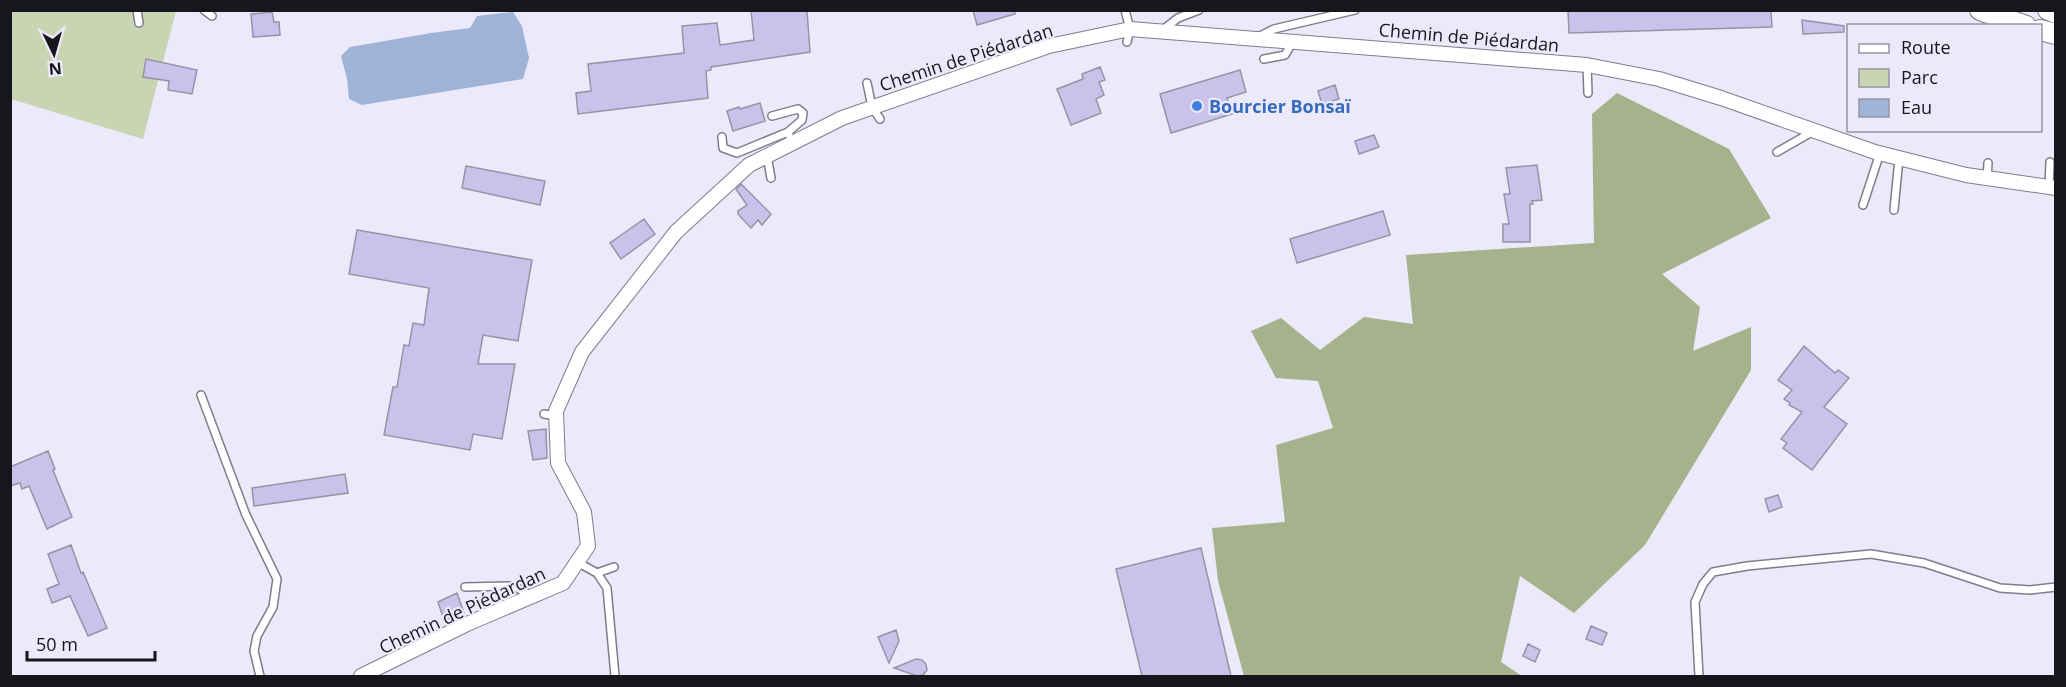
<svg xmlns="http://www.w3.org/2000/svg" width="2066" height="687" font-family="'Open Sans',sans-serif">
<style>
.green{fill:#c9d4b3}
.forest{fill:#a5b28b}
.water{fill:#9fb3d7}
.building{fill:#c9c2ea;stroke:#9693a4;stroke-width:1.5}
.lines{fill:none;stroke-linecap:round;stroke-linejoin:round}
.lane-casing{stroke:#7f7c8c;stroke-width:10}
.street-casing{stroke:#7f7c8c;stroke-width:16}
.secondary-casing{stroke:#7f7c8c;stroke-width:22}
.lane{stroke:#fff;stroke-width:7}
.street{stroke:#fff;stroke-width:14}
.secondary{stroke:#fff;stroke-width:20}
.shop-dot{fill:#3f7fe0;stroke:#ece9fb;stroke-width:2}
.labels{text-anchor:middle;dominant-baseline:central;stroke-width:4.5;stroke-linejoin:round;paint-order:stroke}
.street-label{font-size:18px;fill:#17161c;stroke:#ece9fb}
.shop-label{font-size:18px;font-weight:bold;fill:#366cbe;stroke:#ece9fb;text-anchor:start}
</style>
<rect width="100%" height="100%" fill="#ece9fb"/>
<!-- green -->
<path class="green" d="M10 11H176L143 139 11 99Z"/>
<!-- forest -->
<path class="forest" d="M1617 93 1729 149 1771 218 1662 274 1700 307 1693 351 1751 327V370L1645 545 1574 613 1520 576 1501 662 1522 676H1244L1218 581 1212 528 1285 522 1276 445 1333 428 1318 381 1276 378 1251 331 1281 318 1320 350 1364 317 1413 324 1406 255 1594 243 1592 114Z"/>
<!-- water -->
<path class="water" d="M513 12 522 26 529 58 523 79 362 105 349 99 347 79 341 56 350 47 431 33 470 28 477 16Z"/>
<!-- building -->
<path class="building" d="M751 10H807L810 52 711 67V70L706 71 708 98 578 114 576 93 591 91 588 64 684 53 682 26 717 23 720 45 754 40Z
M973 10H1015V14L977 25Z
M1568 10H1771L1772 27 1569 33Z
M272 12 274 22H279L280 35 253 37 251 14Z
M1802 20 1844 26V32L1803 34Z
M146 59 197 70 192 94 168 90 169 81 143 77Z
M1100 67 1105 80 1099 82 1104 95 1096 99 1101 113 1071 125 1057 89 1083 79 1082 74Z
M1240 70 1246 92 1227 98 1232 114 1171 133 1160 94Z
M1335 85 1339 99 1322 104 1318 91Z
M760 103 765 121 733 131 727 111 739 107 740 109Z
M1374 135 1379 147 1359 154 1355 141Z
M1537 165 1542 200 1532 201 1533 204H1530V242H1503V224H1509L1504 194H1510L1506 168Z
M466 166 545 181 540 205 462 188Z
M741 184 771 214 762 225 758 220 751 228 738 214V211L747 205 736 189Z
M1383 211 1390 235 1297 263 1290 239Z
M644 219 655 234 621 259 610 243Z
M357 230 532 260 518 341 483 335 478 364H515L502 439 473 434 470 450 384 435 393 387H397L404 345 409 346 413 323 424 325 429 288 349 274Z
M1804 346 1835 373 1838 370 1849 378 1824 407 1847 424 1812 470 1783 448 1787 443 1781 439 1802 412 1789 405 1790 403 1784 399 1792 390 1778 380Z
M546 429 547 458 533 460 528 431Z
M48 451 55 469 53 470 72 517 47 529 29 486 22 489 20 483 10 486V467Z
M345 474 348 493 254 506 252 488Z
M1778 495 1782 507 1769 512 1765 499Z
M71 545 81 573 83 572 107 628 88 636 70 596 52 603 47 589 59 584 48 554Z
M1201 548 1231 676H1142L1116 569Z
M457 593 464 613 444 620 438 602Z
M1591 626 1607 633 1602 645 1586 639Z
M896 630 899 641 889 663 878 637Z
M1528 644 1540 650 1535 662 1523 656Z
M916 659 922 660 926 664 927 670 923 675 917 676 894 668Z"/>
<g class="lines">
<!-- lane casing -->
<g class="lane-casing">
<path id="lane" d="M137 10 139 23
M204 10 212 16
M1125 10 1130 29 1127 42
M1164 29 1178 18 1199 10
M1258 37 1274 29 1355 10
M1264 59 1285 55 1292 43
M1587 65 1588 93
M867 83 872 107 880 119
M772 116 798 109 803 113 802 120 788 132 789 135
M722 137 723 148 737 153 788 132
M1777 152 1812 132
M767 156 771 178
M1987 178 1988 163
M2049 187 2050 162
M1863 205 1880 153
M1894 210 1899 158
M201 395 246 515 277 579 273 607 257 636 254 651 260 676
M544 414 556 416
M577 562 597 573 607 588 615 676
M597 573 614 567
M465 587 514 586 531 596
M1699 676 1695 602 1703 584 1713 572 1747 566 1871 554 1924 563 2000 588 2030 590 2056 587"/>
</g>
<!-- street casing -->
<g class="street-casing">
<path id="street" d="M361 676 467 624 563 583 588 546 584 512 558 463 556 411 582 352 676 232 749 165 842 118 1049 46 1130 29 1587 65 1659 79 1721 98 1875 152 1966 175 2056 188"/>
</g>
<!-- secondary casing -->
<g class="secondary-casing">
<path id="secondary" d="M1980 10 2026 26
M2048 10 2056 13
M2040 30 2056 34"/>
</g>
<!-- lane -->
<use href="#lane" class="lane"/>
<!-- street -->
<use href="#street" class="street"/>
<!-- secondary -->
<use href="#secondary" class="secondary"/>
</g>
<!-- markers -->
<circle class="shop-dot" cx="1197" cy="106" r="6"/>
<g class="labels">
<!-- street labels -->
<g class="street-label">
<text transform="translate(1469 37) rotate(5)">Chemin de Piédardan</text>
<text transform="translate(966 57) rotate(-18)">Chemin de Piédardan</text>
<text transform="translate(462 610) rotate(-25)">Chemin de Piédardan</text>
</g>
<!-- shop labels -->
<g class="shop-label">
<text x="1209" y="106">Bourcier Bonsaï</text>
</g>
</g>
<!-- border -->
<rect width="2066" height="687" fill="none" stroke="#17161c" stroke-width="24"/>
<!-- legend -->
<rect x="1847" y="24" width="195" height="108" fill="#ece9fb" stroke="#9795a2" stroke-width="1.5"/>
<rect x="1859" y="44" width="30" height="9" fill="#ffffff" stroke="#9795a2" stroke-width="1.5"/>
<text x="1901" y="54" font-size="18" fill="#17161c">Route</text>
<rect x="1859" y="69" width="30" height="18" fill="#c9d4b3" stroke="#9795a2" stroke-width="1.5"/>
<text x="1901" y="84" font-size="18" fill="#17161c">Parc</text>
<rect x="1859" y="99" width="30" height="18" fill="#9fb3d7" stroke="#9795a2" stroke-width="1.5"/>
<text x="1901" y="114" font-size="18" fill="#17161c">Eau</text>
<!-- north arrow -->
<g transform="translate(54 54) rotate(175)" stroke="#ece9fb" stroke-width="4.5" paint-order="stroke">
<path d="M0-4.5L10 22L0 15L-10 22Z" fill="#17161c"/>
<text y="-9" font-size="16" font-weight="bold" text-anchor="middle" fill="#17161c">N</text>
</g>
<!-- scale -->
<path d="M27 651v9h128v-9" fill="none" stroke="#17161c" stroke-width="3"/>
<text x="36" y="651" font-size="18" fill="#17161c" stroke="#ece9fb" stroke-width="4.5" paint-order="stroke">50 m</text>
</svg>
